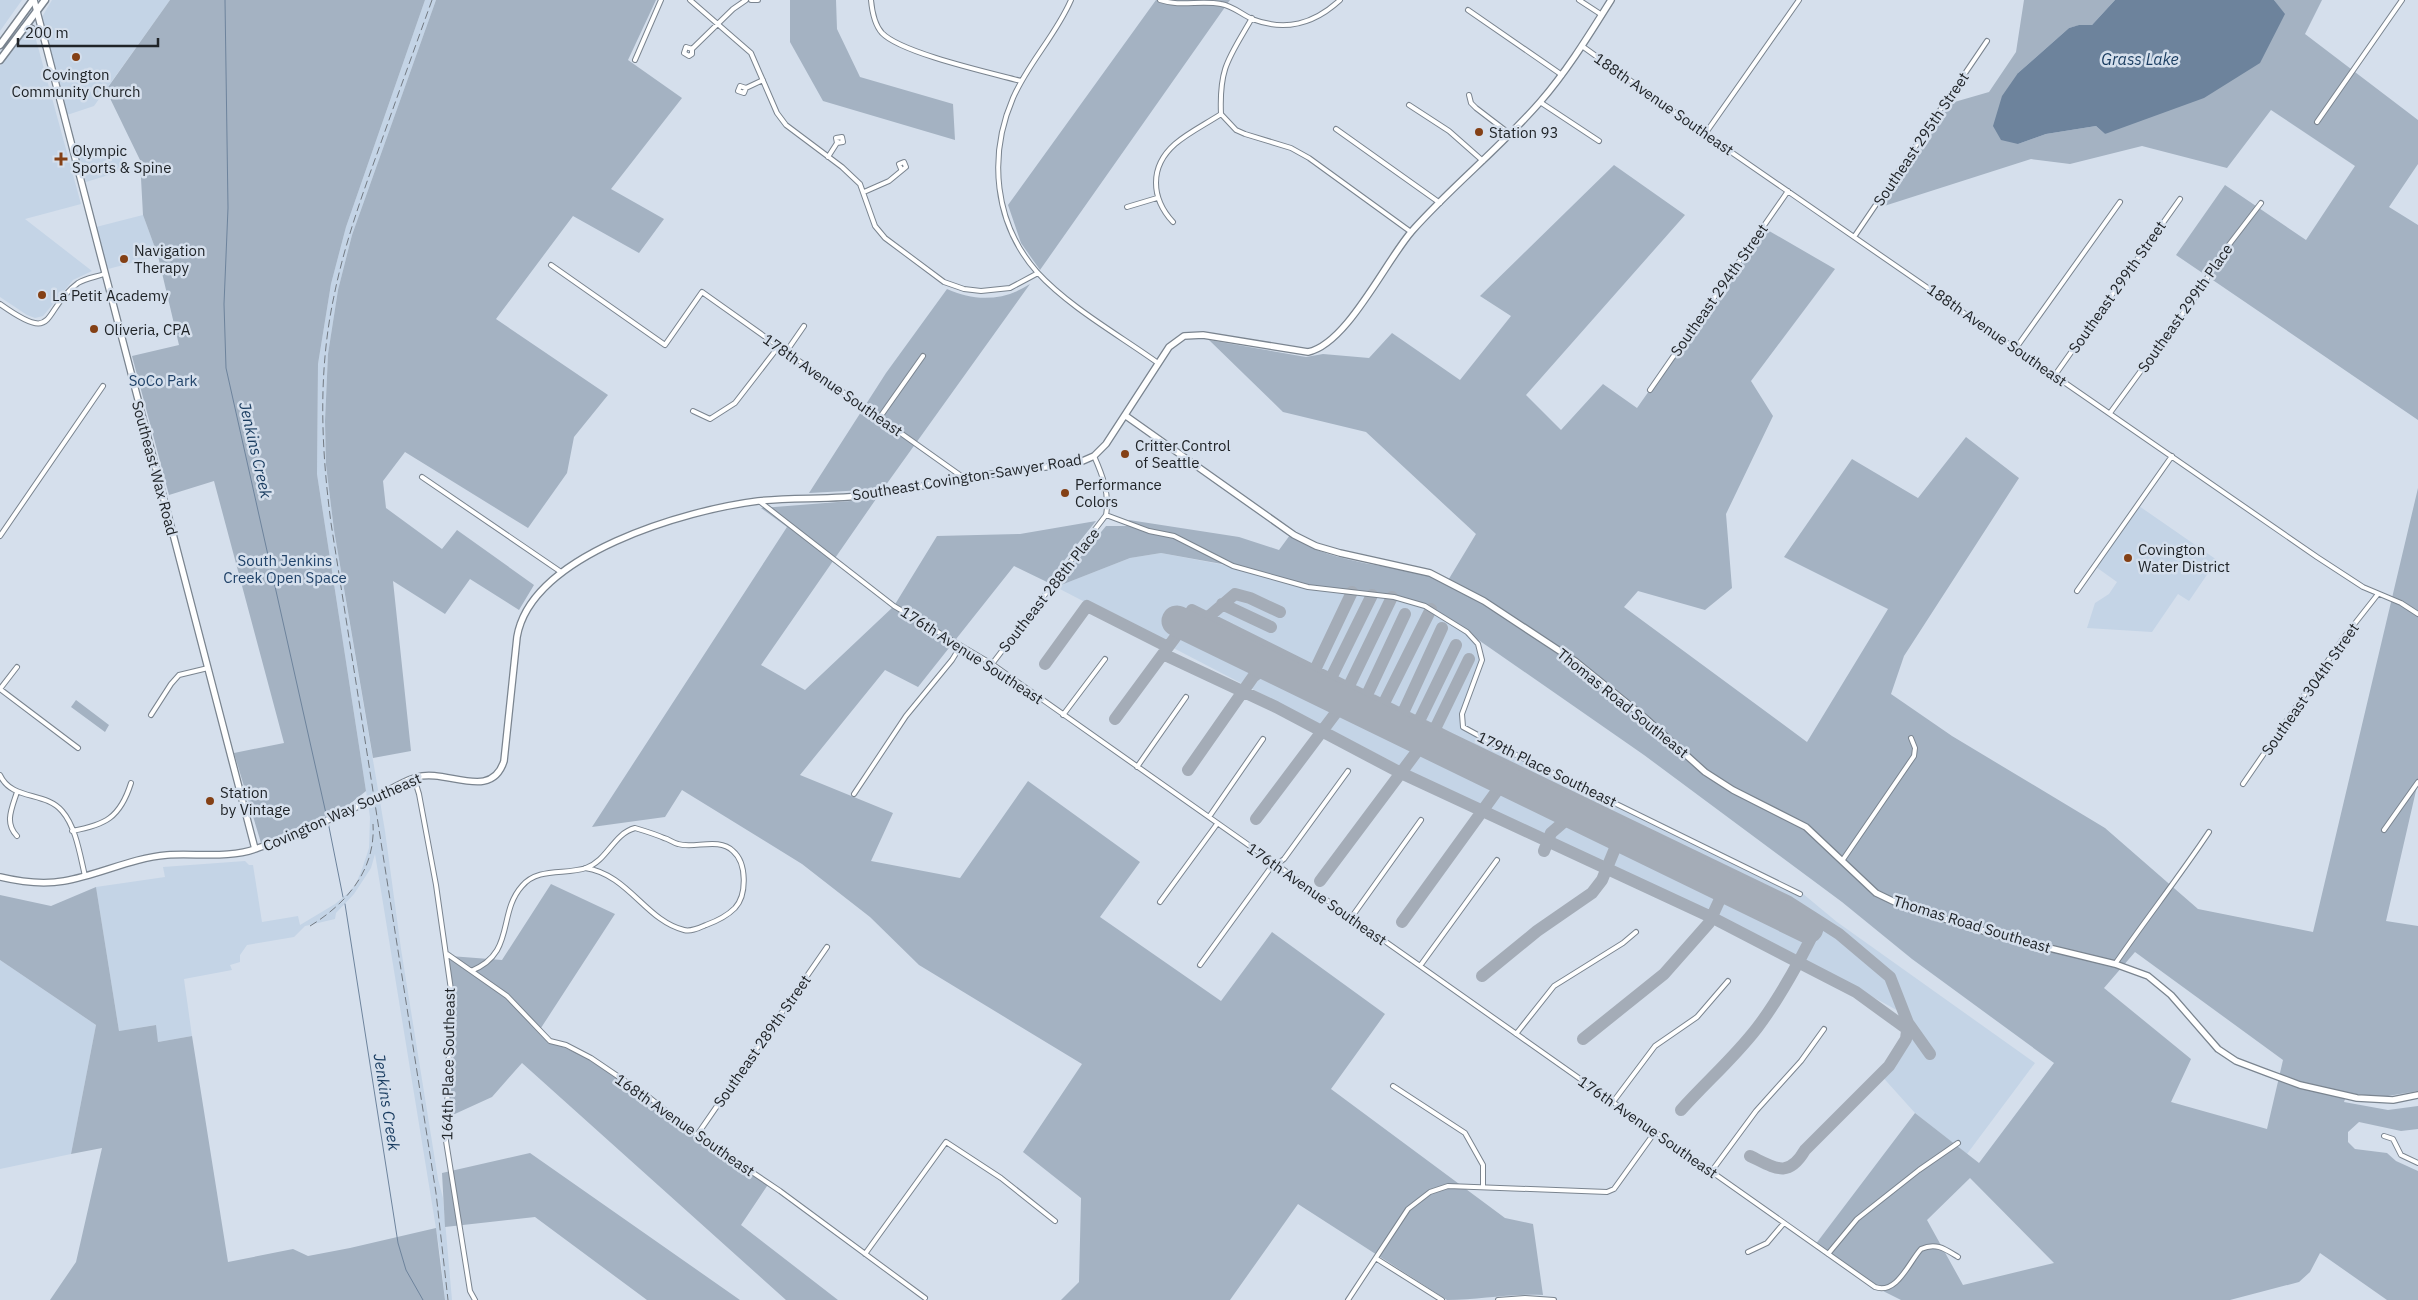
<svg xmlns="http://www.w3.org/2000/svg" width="2418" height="1300" font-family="'IBM Plex Sans',sans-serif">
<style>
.built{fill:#c4d4e6}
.green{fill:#a4b2c2;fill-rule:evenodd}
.water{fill:#6d839c}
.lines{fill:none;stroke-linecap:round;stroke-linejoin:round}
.stream{stroke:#6d839c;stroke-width:1}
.taxiway{stroke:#a4acb7;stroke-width:12}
.runway{stroke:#a4acb7;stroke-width:31}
.street-casing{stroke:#7a848f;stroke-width:6}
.secondary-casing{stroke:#7a848f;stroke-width:8}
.primary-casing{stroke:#7a848f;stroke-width:9}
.street{stroke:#fff;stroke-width:4}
.secondary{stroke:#fff;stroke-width:5.5}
.primary{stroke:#fff;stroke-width:6}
.rail{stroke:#737a82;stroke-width:1;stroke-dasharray:8 4;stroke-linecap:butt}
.poi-dot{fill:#844015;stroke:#d5dfec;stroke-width:2}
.labels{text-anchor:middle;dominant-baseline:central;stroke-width:5;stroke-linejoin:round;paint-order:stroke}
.poi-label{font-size:15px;fill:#202428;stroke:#d5dfec;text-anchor:start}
.street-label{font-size:15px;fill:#202428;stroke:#d5dfec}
.park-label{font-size:15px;fill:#214369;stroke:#d5dfec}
.water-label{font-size:16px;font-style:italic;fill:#183b5f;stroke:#d5dfec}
</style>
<rect width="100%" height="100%" fill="#d5dfec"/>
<!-- built -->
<path class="built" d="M0 0H22L0 31Z
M52 0H170L94 106 67 115 42 17Z
M425 0H436L352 235 338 290 328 354 325 421 326 465 334 530 385 831 401 949 438 1179 443 1198 452 1300H445L441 1259 375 854 371 868 354 894 336 913 335 919 305 926 294 937 247 945 240 955V962L230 965 232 970 184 979 192 1036 158 1042 155 1025 119 1031 96 887 165 877 163 867 245 861 249 865H253L262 922 298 916 300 925 335 904 347 894 356 884 362 869 369 848 370 817 317 474 318 364 331 284 346 227Z
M28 32 35 36 81 204 25 219 92 271 73 280 43 316 35 318 27 315 0 297V66L23 34Z
M118 145 125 170 86 182 78 156Z
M143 215 158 256 108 269 96 227Z
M2139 506 2217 560 2189 601 2178 594 2152 632 2087 628 2095 603 2109 594 2117 582 2096 567Z
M1161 553 1392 597 1425 606 1467 632 1478 644 1482 660 1462 714 1463 727 1498 746 1802 893 1837 922 2035 1063 1967 1154 1915 1113 1879 1073 1906 1035 1904 1014 1792 953 1414 773 1056 587 1130 558Z
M0 960 96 1025 71 1154 0 1169Z"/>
<!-- green -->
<path class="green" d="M170 0H425L346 227 331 284 318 364 317 474 366 791 346 807 261 843 234 753 284 743 214 481 169 495 132 356 179 345 158 256 143 215 140 160 106 90Z
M436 0H656L628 60 682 98 611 189 664 219 639 253 573 216 496 319 608 395 574 437 567 473 528 528 405 452 383 481 386 508 442 549 457 530 534 585 519 610 470 579 445 614 393 581 411 751 373 758 334 530 326 465 325 421 328 354 338 290 352 235Z
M790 0H836L837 29 860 77 953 104 955 140 823 101 790 42Z
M1156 0H1230L1040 270 1021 243 1008 205Z
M2024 0H2115L2092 25H2080L2069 28 2018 73V144L2046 134 2096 126 2105 134 2284 14 2274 0H2322L2305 34 2418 120V164L2389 207 2418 225V420L2176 255 2225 185 2306 240 2355 166 2271 110 2227 168 2142 146 2070 164 2031 159 1881 207 1951 103 1989 92 2016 52Z
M1614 165 1685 215 1526 395 1561 430 1603 384 1637 408 1764 228 1835 269 1751 381 1773 416 1726 514 1732 588 1705 610 1638 591 1624 607 1807 742 1888 609 1784 557 1852 459 1918 498 1966 437 2019 478 1904 656 1891 694 1952 736 2105 828 2198 909 2313 932 2418 488V782L2386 921 2418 926V1091L2382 1097 2347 1093 2344 1102 2388 1110 2418 1106V1129L2401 1131 2359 1122 2348 1132V1142L2355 1149 2387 1153 2396 1161 2418 1171V1300H2387L2320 1253 2310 1272 2299 1282 2230 1300H1901L1875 1287 1815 1245 1915 1113 1979 1163 2054 1063 1912 959 1842 902 1644 755 1467 632 1425 606 1392 597 1308 587 1233 566 1161 553 1130 558 1056 587 1106 526H1126L1129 520 1239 537 1279 550 1290 535C1337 568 1395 562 1447 582L1476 534 1366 432 1283 412 1209 340 1306 357 1323 354 1369 358 1392 333 1460 380 1511 316 1480 296ZM2135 952 2283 1060 2267 1129 2171 1102 2191 1059 2104 988ZM1970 1178 2054 1263 1963 1285 1927 1220Z
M1030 284 883 489 809 493 886 373 947 289C975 302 1004 301 1030 284Z
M876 499 761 665 805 690 894 606 937 536 1020 534 1096 521 1047 582 1014 566 918 687 885 670 800 775 893 813 871 861 960 878 1028 781 1140 862 1100 917 1221 1001 1272 932 1385 1014 1331 1089 1505 1218 1533 1224 1543 1295C1511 1293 1479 1300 1447 1300L1298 1204 1230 1300H1061L1079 1282 1081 1198 1023 1152 1082 1064 919 965 870 917 802 864 682 790 665 817 592 827 787 527 761 508Z
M76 700 109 725 105 732 71 707Z
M551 884 615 914 539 1031 550 1041 602 1065 769 1183 741 1225 838 1300H786L522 1063 492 1097 446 1118 450 956 502 960Z
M96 887 119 1031 156 1025 158 1042 192 1036 228 1262 293 1249 308 1256 350 1248 436 1228 445 1300H50L76 1262 102 1148 71 1154 96 1025 0 960V895L51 906Z
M530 1153 740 1300H647L535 1217 445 1227 442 1173Z"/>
<!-- water -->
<path class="water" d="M2115 0H2274L2285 14 2260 63 2204 98 2105 134 2096 126 2046 134 2018 144 2001 140 1993 126 2002 96 2018 73 2069 28 2079 25H2092Z"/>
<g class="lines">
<!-- stream -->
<path class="stream" d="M225 0 228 208 224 304 226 368 327 818
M328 822 343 897
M345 904 398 1243 406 1270 423 1300"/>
<!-- taxiway -->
<path class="taxiway" d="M1222 604 1271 627
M1207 618 1235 594 1250 598 1280 612
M1163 654 1276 707 1401 773 1711 917 1856 992 1907 1029
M1045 664 1087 606 1168 647
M1314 672 1352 592
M1295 678 1302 666
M1330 680 1372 595
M1348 688 1392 597
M1366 697 1405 614
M1383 705 1431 609
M1402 715 1442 628
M1115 719 1185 624 1192 610 1449 738 1789 902 1783 916
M1418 723 1456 645
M1434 731 1469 659
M1449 738 1461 760
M1188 770 1253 677 1269 665
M1256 819 1344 702
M1544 851 1551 833 1573 814
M1320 881 1424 742
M1402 922 1504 781
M1482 976 1537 931 1592 893 1602 880 1625 824
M1908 1023 1930 1054
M1583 1039 1664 974 1709 923 1731 875
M1681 1110C1706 1082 1734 1058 1757 1028 1782 995 1801 959 1819 922
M1750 1156C1775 1168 1788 1179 1805 1150L1889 1066 1906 1039 1908 1023 1890 977 1839 934 1789 902"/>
<!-- runway -->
<path class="runway" d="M1177 621 1808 928"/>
<!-- street casing -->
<g class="street-casing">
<path id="street" d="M690 0 751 53 777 113 786 125 842 167 860 184 875 226 885 238 944 282 964 289 981 291 1010 288 1038 273
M751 0H758
M871 0C872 11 874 24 882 33 901 53 991 73 1021 81
M1071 0C1056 35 1028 63 1013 98 988 156 994 223 1037 272 1069 307 1119 335 1158 363
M1160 0C1181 7 1200 0 1221 4 1233 6 1241 14 1252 19 1286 32 1314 24 1340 0
M1579 0 1602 15
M1468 10 1562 75
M1582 46 1705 134 2317 557 2363 587 2401 603 2418 614
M692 49 686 47 684 53 689 56 692 54V49L733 9 746 0
M635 60 661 0
M746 88 744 93 738 91 740 86 746 88 763 80
M1469 95 1471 103 1476 108 1510 134
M1540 102 1599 141
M1409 105 1449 131 1483 161
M1221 114 1236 130 1245 134 1291 148 1309 158 1411 232
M2317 122 2402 0
M1336 129 1440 203
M1705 134 1799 0
M828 157 837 143 843 142 842 137 836 138 837 143
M864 192 889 181 906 167 904 162 899 164 901 169
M1127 207 1157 198
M1173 222C1151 198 1149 167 1175 144 1189 132 1206 124 1221 114 1219 67 1229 58 1252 18
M1854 237 1987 41
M551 265 665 345 702 292 964 478
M0 304C59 346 40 311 78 283 86 278 96 277 104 274
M2016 348 2120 202
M786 352 804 326
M2055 375 2180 199
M1650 390 1788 191
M693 411 710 419 735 403 779 346
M2110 413 2203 286 2215 263 2261 203
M880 417 923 356
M422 477 561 572
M759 501 894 606 992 664 1875 1287C1897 1295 1909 1262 1921 1249 1936 1242 1945 1249 1958 1257
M1106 515 1149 531 1174 536 1233 566 1308 587 1394 597 1425 606 1467 632 1478 644 1482 660 1462 714 1463 727 1498 746 1800 894
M0 536 103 386
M2077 591 2172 456
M992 664 1106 515C1110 494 1102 474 1094 456
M0 689 78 748
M0 689 17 667
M151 715 171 684 179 675 208 668
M1063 715 1105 659
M1137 767 1186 697
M0 775C12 801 45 791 62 811 76 827 80 855 85 876
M414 778 419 794 436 885 451 990 446 1141 470 1291 475 1300
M2243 784 2345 636 2378 594
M854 794 906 716 952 660 960 647
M1209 817 1263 739
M2384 830 2418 782
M72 831C105 825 120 818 131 783
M17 836C4 823 12 808 17 792
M1842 861 1914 756 1915 748 1911 738
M1160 902 1217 824
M1351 918 1421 820
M447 954 507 996 550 1041 566 1045 591 1058 650 1098 697 1135 780 1191 925 1298
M2115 964C2146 919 2179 877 2209 832
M1200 965 1269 870 1284 859 1348 771
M1420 966 1497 860
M471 971C516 953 497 914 522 886 538 867 565 875 586 868 608 860 613 834 635 828 645 831 655 834 664 838 669 839 673 843 678 844 694 849 719 837 733 851 747 863 747 895 735 908 726 917 717 921 706 925 699 928 691 932 684 930 646 921 628 874 585 868
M1516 1034 1554 986 1623 943 1636 932
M1393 1086 1465 1133 1483 1165V1186
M1613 1102 1655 1046 1697 1017 1728 981
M697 1135 827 947
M2384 1136 2393 1139 2401 1155 2418 1163
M1711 1172 1756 1111 1801 1061 1824 1029
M1748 1252 1767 1243 1784 1223
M865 1254 946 1142 1001 1178 1055 1221
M1828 1254 1857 1219 1919 1170 1958 1143
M1377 1259 1442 1300
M1348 1300 1408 1209 1430 1192 1448 1186 1607 1192 1614 1189 1655 1132
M1498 1300 1525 1298 1554 1300"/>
</g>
<!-- secondary casing -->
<g class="secondary-casing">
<path id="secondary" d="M34 0 255 849
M24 28H31L42 35
M1126 416 1294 535 1316 546 1340 553 1430 573 1484 601 1575 661 1644 717 1705 772 1733 790 1806 827 1876 893 1903 906 2000 936 2115 964 2148 976 2171 995 2218 1049 2236 1061 2265 1072 2300 1085 2357 1098 2393 1100 2418 1095
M0 877C21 882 42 885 64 881 99 875 131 858 167 855 197 853 229 859 258 848 296 835 333 818 369 801 385 793 400 782 417 777 446 768 491 802 504 761L517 637C531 554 686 510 758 501 794 497 832 500 868 495 899 491 930 484 961 479 1000 472 1039 468 1078 463L1094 456 1106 444 1169 347 1184 336 1203 335 1308 352C1347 344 1385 262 1412 231 1452 186 1500 148 1540 102 1567 71 1589 35 1611 0"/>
</g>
<!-- primary casing -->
<g class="primary-casing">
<path id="primary" d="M0 45 33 0
M0 60 45 0"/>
</g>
<!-- street -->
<use href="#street" class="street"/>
<!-- secondary -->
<use href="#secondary" class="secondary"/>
<!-- primary -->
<use href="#primary" class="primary"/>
<!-- rail -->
<path class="rail" d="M432 0C414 50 396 100 378 151 361 198 344 246 334 296 318 371 321 447 331 523L436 1193 448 1300
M310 926C346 904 376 870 373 824"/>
</g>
<!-- markers -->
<g class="poi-dot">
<circle cx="76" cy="57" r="5"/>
<circle cx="1479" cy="132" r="5"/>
<path d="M58.5 151.5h5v5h5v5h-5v5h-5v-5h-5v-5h5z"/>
<circle cx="124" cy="259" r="5"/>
<circle cx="42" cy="295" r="5"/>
<circle cx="94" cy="329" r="5"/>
<circle cx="1125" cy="454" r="5"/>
<circle cx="1065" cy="493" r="5"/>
<circle cx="2128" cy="558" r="5"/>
<circle cx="210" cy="801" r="5"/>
</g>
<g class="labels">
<!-- poi labels -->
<g class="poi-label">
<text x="76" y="74" text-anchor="middle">Covington<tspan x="76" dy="17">Community Church</tspan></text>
<text x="1489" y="132">Station 93</text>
<text x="72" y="150">Olympic<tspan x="72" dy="17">Sports &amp; Spine</tspan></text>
<text x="134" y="250">Navigation<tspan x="134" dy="17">Therapy</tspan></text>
<text x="52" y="295">La Petit Academy</text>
<text x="104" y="329">Oliveria, CPA</text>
<text x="1135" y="445">Critter Control<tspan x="1135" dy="17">of Seattle</tspan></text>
<text x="1075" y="484">Performance<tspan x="1075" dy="17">Colors</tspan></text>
<text x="2138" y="549">Covington<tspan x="2138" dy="17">Water District</tspan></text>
<text x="220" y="792">Station<tspan x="220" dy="17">by Vintage</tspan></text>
</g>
<!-- street labels -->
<g class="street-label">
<text transform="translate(1664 104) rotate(35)">188th Avenue Southeast</text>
<text transform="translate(1921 139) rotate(-56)">Southeast 295th Street</text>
<text transform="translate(2117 287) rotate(-55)">Southeast 299th Street</text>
<text transform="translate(1719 290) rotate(-55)">Southeast 294th Street</text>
<text transform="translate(2185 308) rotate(-55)">Southeast 299th Place</text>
<text transform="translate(1997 335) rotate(35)">188th Avenue Southeast</text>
<text transform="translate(833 385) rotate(35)">178th Avenue Southeast</text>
<text transform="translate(155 468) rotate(75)">Southeast Wax Road</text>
<text transform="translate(967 477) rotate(-9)">Southeast Covington-Sawyer Road</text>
<text transform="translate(1049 590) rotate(-52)">Southeast 288th Place</text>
<text transform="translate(972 655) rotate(33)">176th Avenue Southeast</text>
<text transform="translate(2310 689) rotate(-55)">Southeast 304th Street</text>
<text transform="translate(1623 703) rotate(39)">Thomas Road Southeast</text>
<text transform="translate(1547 769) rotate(26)">179th Place Southeast</text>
<text transform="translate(342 812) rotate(-24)">Covington Way Southeast</text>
<text transform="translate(1317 894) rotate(35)">176th Avenue Southeast</text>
<text transform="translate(1972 924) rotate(17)">Thomas Road Southeast</text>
<text transform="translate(762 1041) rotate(-55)">Southeast 289th Street</text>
<text transform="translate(448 1064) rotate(-89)">164th Place Southeast</text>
<text transform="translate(685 1125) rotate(35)">168th Avenue Southeast</text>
<text transform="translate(1648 1127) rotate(35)">176th Avenue Southeast</text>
</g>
<!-- park labels -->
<g class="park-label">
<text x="163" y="380">SoCo Park</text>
<text x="285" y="560">South Jenkins<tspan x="285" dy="17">Creek Open Space</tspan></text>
</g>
<!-- water labels -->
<g class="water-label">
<text x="2140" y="59">Grass Lake</text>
<text transform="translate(256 450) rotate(77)">Jenkins Creek</text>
<text transform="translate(387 1102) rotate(81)">Jenkins Creek</text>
</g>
</g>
<!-- scale -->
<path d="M18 38v8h140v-8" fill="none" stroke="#202428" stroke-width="2.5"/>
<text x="25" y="38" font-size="15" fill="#202428" stroke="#d5dfec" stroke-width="4" paint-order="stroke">200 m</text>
</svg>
